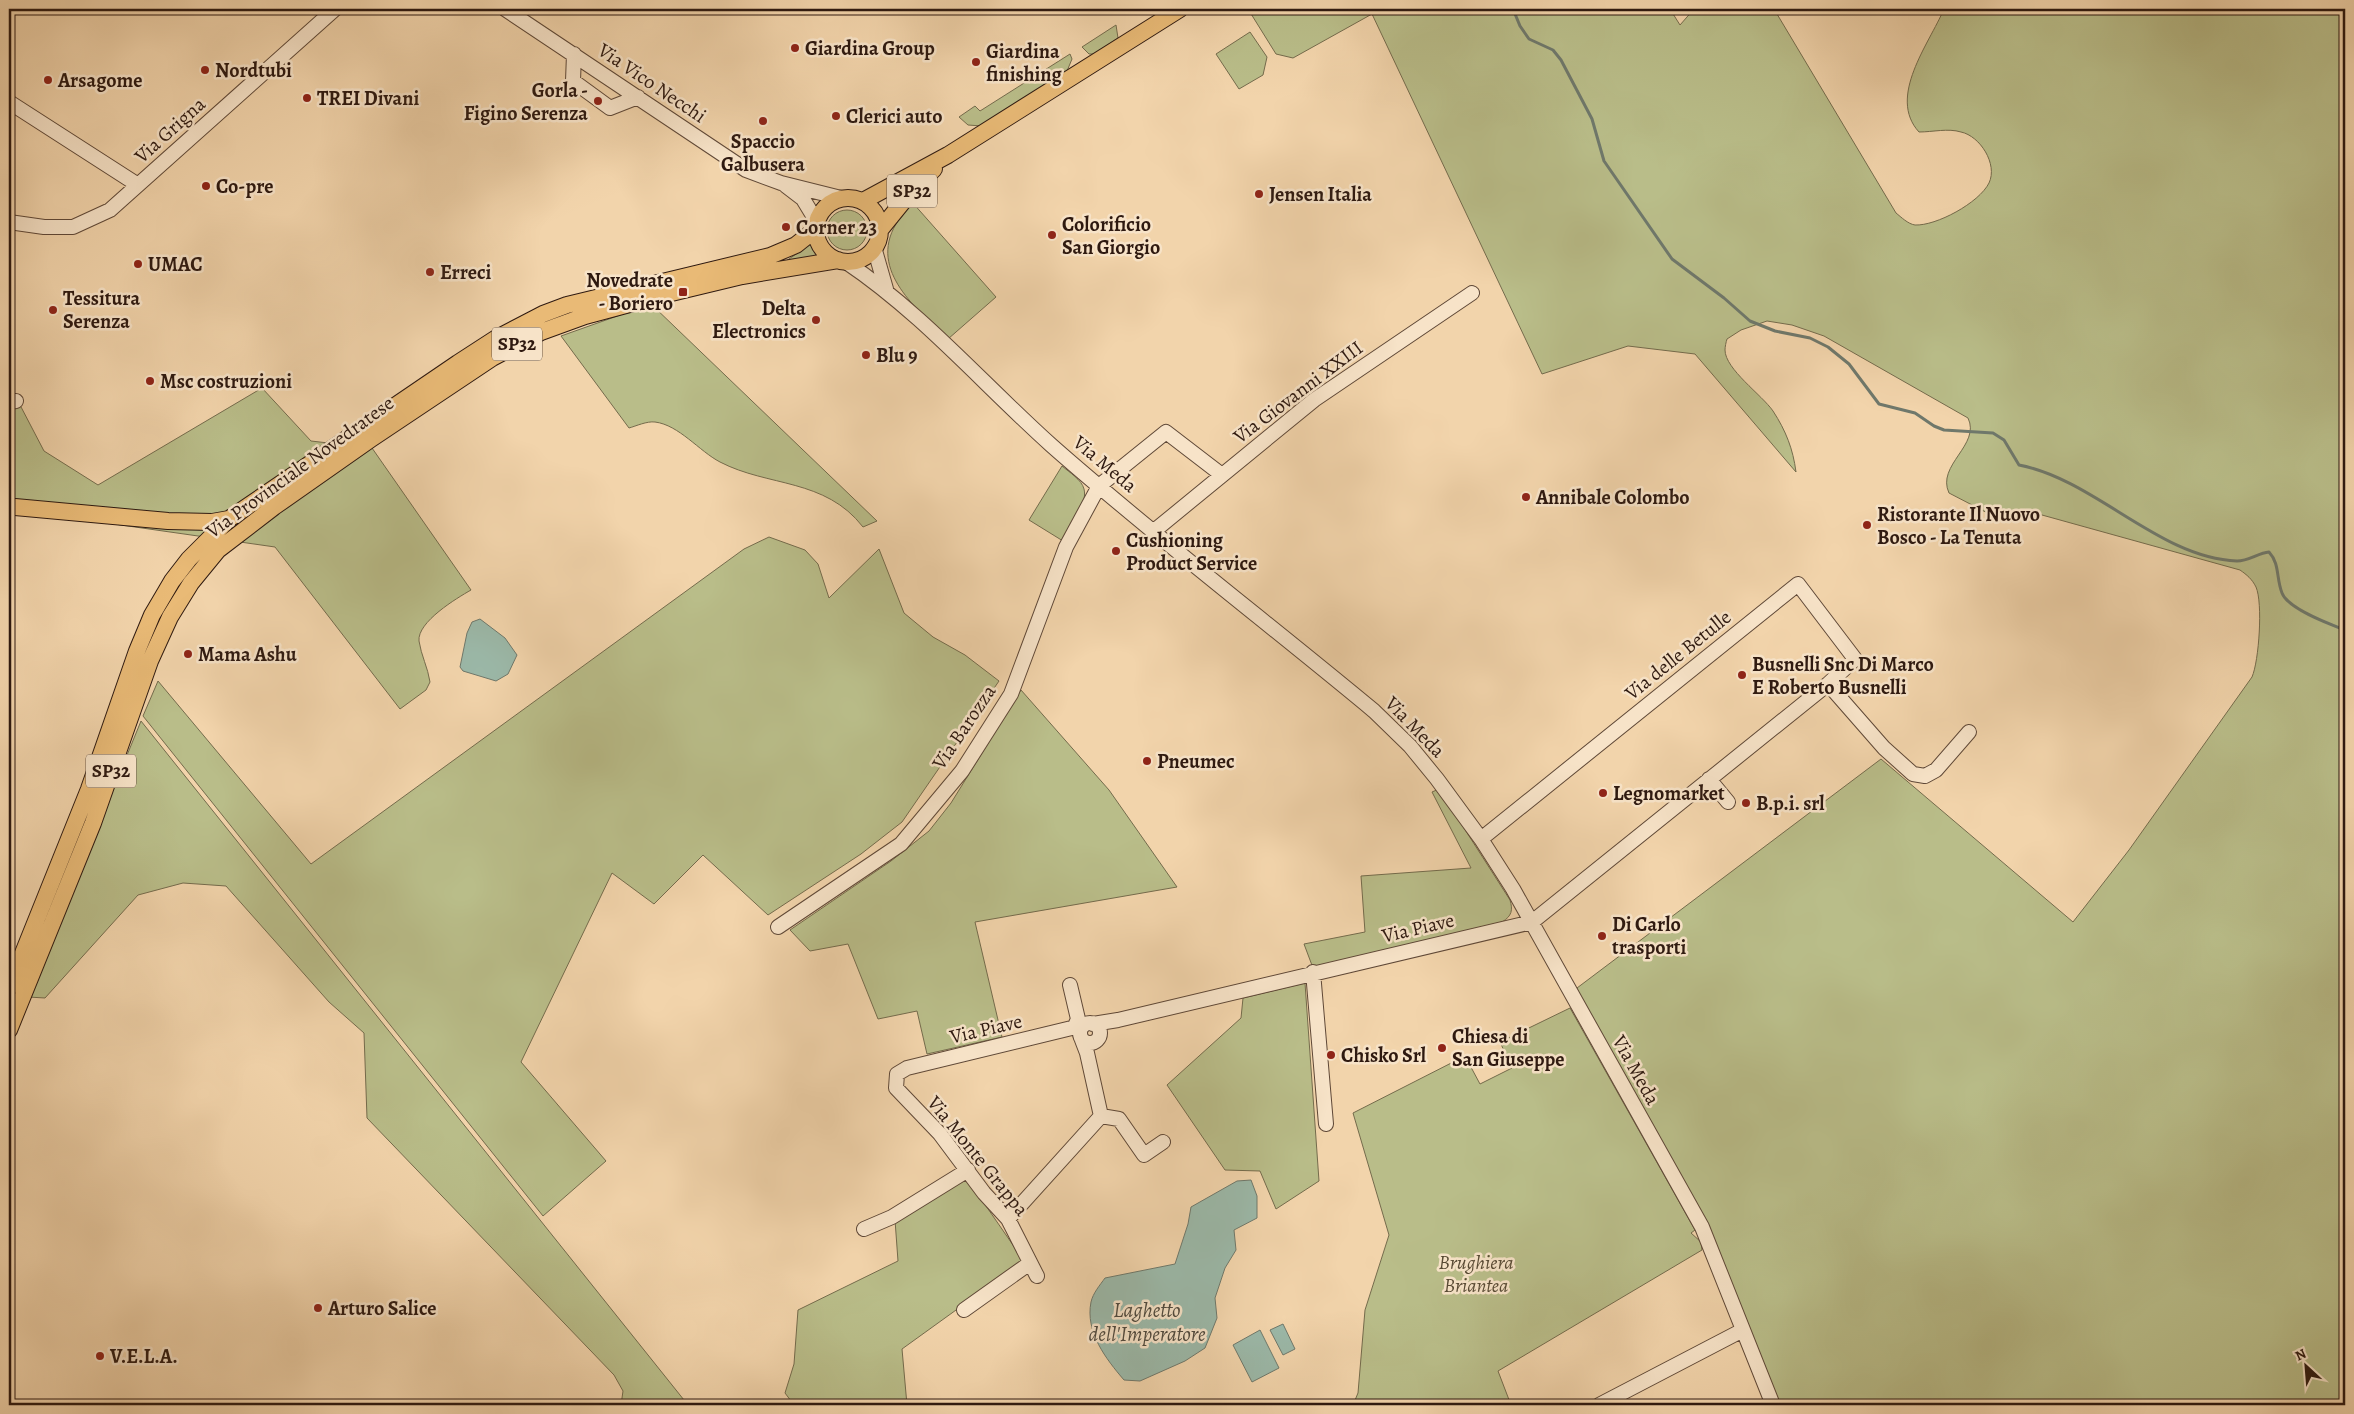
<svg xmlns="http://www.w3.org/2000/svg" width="2354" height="1414" font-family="Alegreya,serif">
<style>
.green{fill:#b9bd89;stroke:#746b4c}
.water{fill:#9bb8a8;stroke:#6f786b}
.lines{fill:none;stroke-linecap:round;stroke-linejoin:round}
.stream{stroke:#6f786b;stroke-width:3}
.minor-casing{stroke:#5f4837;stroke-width:16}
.major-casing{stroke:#2e1910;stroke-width:18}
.minor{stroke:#f7e3c8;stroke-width:14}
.major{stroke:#e9ba76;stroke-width:16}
.poi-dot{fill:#8f2418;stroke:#f7e3c8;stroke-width:2}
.labels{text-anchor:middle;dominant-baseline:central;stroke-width:5;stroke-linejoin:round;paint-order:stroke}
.shield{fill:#f7e3c8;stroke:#6a5647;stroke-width:1}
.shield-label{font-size:19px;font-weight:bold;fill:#2e1910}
.poi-label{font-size:20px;font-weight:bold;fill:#2e1910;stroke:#f7e3c8;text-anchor:start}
.street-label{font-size:20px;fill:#2e1910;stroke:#f7e3c8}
.park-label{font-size:20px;font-style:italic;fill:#584a34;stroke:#f7e3c8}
.water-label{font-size:21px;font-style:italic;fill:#4f493e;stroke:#f7e3c8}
</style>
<rect width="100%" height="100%" fill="#f2d4ab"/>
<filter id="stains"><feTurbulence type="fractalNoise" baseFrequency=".004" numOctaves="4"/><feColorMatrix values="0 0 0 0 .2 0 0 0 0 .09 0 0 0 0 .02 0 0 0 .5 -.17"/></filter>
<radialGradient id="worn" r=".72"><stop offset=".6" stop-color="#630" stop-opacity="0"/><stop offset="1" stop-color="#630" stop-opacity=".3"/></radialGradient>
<!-- green -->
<path class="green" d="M1248 9H1670L1680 25 1694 9H1774L1896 213C1901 217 1908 224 1915 225 1936 226 1979 203 1989 183 1998 164 1980 136 1961 132 1948 128 1933 132 1919 132 1887 97 1929 44 1944 9H2345V1405H1778L1740 1305 1583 1006 1577 988 1881 759 2073 922 2129 850 2252 677C2259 661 2263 603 2256 587 2252 579 2247 575 2240 570L2024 510 2017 512 2009 520H2001L1949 493C1936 465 1981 445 1968 418L1824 336 1792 325 1767 321 1741 330 1727 339C1726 342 1725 347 1725 350 1725 369 1762 395 1773 411 1786 431 1793 449 1796 472L1695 354 1628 346 1542 374 1372 14 1293 58 1276 54Z
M1116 25 1118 38 1094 54H1089L1082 47Z
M1250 32 1267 57 1263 75 1239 89 1216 54Z
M1070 54 1072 59 1067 71 982 126 968 125 959 117 975 106 980 111Z
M912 202 996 297 948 339C918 310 868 271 896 224 900 216 907 209 912 202Z
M827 230a20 20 0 1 1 40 0a20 20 0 1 1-40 0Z
M811 244 819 257 783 263Z
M651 304 877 521 863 527C825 478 768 487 720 462 699 451 679 425 655 422 647 421 636 426 629 428L561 336Z
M262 388 311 441 372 448 471 590C457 598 417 622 419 641 421 655 428 668 430 682L426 690 400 709 275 547 9 509V407L20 405 44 451 98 485Z
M1062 466C1069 472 1082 480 1084 489 1088 504 1070 528 1063 541L1029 520Z
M769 537 805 550 818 564 829 598 879 549 904 613 933 637 965 655 999 681 902 822 861 854 768 915 703 855 654 904 612 873 521 1062 606 1161 543 1216 143 716 158 681 311 864 744 549Z
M1021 690 1109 790 1177 887 975 922 1002 1037 927 1054 917 1011 878 1019 848 944 810 951 790 930 891 861 929 831 951 803Z
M141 721 688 1405H621L623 1391 614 1375 367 1118 364 1033 329 1002 226 886 183 883 138 895 45 998 28 997Z
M1439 789 1510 900C1513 910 1512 916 1502 922L1313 968 1304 944 1365 932 1361 876 1471 868 1432 792Z
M1305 983 1319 1181 1276 1209 1260 1171 1225 1170 1167 1085 1241 1018 1243 998Z
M1570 1008 1695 1230 1691 1233 1701 1242 1702 1250 1498 1371 1511 1405H1353L1358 1393 1365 1310 1389 1235 1353 1113 1465 1056 1480 1084 1512 1068 1500 1042Z
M966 1177 1024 1261 902 1349 907 1405H794L785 1393 794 1364 798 1310 898 1261 895 1220Z"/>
<!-- water -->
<path class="water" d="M480 619 505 638 517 655 508 674 496 681 463 671 460 667 467 633 472 622Z
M1251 1180 1257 1196V1218L1234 1230 1236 1250 1225 1268 1215 1298 1217 1318 1205 1348 1185 1361 1140 1381 1124 1380C1106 1359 1085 1332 1091 1302 1093 1293 1100 1285 1105 1278L1175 1264 1188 1224 1191 1207 1237 1181Z
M1283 1324 1295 1349 1283 1355 1270 1330Z
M1260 1330 1279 1368 1252 1382 1233 1345Z"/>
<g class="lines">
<!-- stream -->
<path class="stream" d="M1513 9 1520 26 1529 39 1553 50 1561 60 1592 119 1604 161 1672 259 1724 298 1750 321 1775 331 1810 338 1828 347 1849 364 1879 404 1915 413 1934 426 1944 430 1993 433 2004 440 2019 465C2096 480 2159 558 2237 561 2249 561 2258 553 2269 552 2280 564 2276 578 2282 593 2288 609 2329 624 2345 630"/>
<!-- minor casing -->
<g class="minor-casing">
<path id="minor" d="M505 9 746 170 781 183 841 198
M574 54 573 81 610 108 638 97
M9 102 138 185
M786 186 803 199 817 222
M9 222 44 227H73L110 210 335 9
M874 247 886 289
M846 262C922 313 983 384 1051 445 1155 537 1267 622 1374 711L1410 746 1437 779 1481 839 1513 889 1702 1227 1773 1405
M9 402 16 401
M1154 531 1314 400 1472 293
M1709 779 1728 802
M1481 839 1798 584 1855 659 1828 684
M778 927 901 844 962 771 1011 694 1066 547 1099 486 1166 432 1222 475
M1313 972 1326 1124
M1070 985 1078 1019 1074 1028
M1080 1033a10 10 0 1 1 20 0a10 10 0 1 1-20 0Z
M1093 1024 1118 1020 1532 922 1828 684 1884 748 1913 774 1925 776 1936 770 1969 732
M1101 1116 1119 1119 1144 1155 1163 1142
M1008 1219 1101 1116 1087 1053 1082 1040
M864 1229 892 1217 968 1170
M1037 1276 1008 1219 984 1193 940 1134 896 1088 897 1074 907 1068 1084 1025
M964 1310 1030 1263
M1599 1405 1743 1330"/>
</g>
<!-- major casing -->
<g class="major-casing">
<path id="major" d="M816 230a32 32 0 1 1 64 0a32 32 0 1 1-64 0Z
M863 201 948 155 1180 9
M880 230 910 193 934 169
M15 507 168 521 212 522 229 519
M9 988 89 789 137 651 152 615 172 581 189 559 229 519 458 363 495 339 543 314 567 305 770 256 796 245 816 229
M9 1030 93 823 150 661 170 617 191 583 218 550 274 507 371 439 492 358 541 332 585 316 663 295 742 276 838 260"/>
</g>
<!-- minor -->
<use href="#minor" class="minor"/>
<!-- major -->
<use href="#major" class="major"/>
</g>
<!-- markers -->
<g class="poi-dot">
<circle cx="795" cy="48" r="5"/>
<circle cx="976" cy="62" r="5"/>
<circle cx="205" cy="70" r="5"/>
<circle cx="48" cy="80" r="5"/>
<circle cx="307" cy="98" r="5"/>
<circle cx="598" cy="101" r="5"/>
<circle cx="836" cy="116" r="5"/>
<circle cx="763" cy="121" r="5"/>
<circle cx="206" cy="186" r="5"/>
<circle cx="1259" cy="194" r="5"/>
<circle cx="786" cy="227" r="5"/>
<circle cx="1052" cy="235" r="5"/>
<circle cx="138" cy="264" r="5"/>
<circle cx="430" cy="272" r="5"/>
<rect x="678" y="287" width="10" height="10" rx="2.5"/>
<circle cx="53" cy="310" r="5"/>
<circle cx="816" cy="320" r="5"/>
<circle cx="866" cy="355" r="5"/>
<circle cx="150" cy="381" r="5"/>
<circle cx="1526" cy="497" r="5"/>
<circle cx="1867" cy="525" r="5"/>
<circle cx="1116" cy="551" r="5"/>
<circle cx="188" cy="654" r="5"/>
<circle cx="1742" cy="675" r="5"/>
<circle cx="1147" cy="761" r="5"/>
<circle cx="1603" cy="793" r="5"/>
<circle cx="1746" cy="803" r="5"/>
<circle cx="1602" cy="936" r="5"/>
<circle cx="1442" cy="1048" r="5"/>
<circle cx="1331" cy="1055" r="5"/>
<circle cx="318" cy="1308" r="5"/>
<circle cx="100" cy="1356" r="5"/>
</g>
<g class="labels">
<!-- shield labels -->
<g class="shield">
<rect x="887" y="174.5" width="50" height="33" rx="4"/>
<rect x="492" y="327.5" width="50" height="33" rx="4"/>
<rect x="86" y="754.5" width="50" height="33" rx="4"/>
</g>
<g class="shield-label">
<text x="912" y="191">SP32</text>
<text x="517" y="344">SP32</text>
<text x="111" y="771">SP32</text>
</g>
<!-- poi labels -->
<g class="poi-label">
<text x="805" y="48">Giardina Group</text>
<text x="986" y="51">Giardina<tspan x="986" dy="23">finishing</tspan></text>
<text x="215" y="70">Nordtubi</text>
<text x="58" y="80">Arsagome</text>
<text x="588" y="90" text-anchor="end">Gorla -<tspan x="588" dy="23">Figino Serenza</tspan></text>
<text x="317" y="98">TREI Divani</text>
<text x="846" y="116">Clerici auto</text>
<text x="763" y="141" text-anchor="middle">Spaccio<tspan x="763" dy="23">Galbusera</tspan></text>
<text x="216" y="186">Co-pre</text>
<text x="1269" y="194">Jensen Italia</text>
<text x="1062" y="224">Colorificio<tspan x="1062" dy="23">San Giorgio</tspan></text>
<text x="796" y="227">Corner 23</text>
<text x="148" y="264">UMAC</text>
<text x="440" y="272">Erreci</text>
<text x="673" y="280" text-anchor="end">Novedrate<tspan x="673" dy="23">- Boriero</tspan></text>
<text x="63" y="298">Tessitura<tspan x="63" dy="23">Serenza</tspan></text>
<text x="806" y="308" text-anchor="end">Delta<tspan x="806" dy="23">Electronics</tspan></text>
<text x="876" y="355">Blu 9</text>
<text x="160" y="381">Msc costruzioni</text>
<text x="1536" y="497">Annibale Colombo</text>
<text x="1877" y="514">Ristorante Il Nuovo<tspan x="1877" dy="23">Bosco - La Tenuta</tspan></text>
<text x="1126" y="540">Cushioning<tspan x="1126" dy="23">Product Service</tspan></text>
<text x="198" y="654">Mama Ashu</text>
<text x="1752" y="664">Busnelli Snc Di Marco<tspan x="1752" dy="23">E Roberto Busnelli</tspan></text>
<text x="1157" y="761">Pneumec</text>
<text x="1613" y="793">Legnomarket</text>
<text x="1756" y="803">B.p.i. srl</text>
<text x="1612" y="924">Di Carlo<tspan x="1612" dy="23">trasporti</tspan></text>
<text x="1452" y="1036">Chiesa di<tspan x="1452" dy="23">San Giuseppe</tspan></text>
<text x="1341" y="1055">Chisko Srl</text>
<text x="328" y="1308">Arturo Salice</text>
<text x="110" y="1356">V.E.L.A.</text>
</g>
<!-- street labels -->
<g class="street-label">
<text transform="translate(652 83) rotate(34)">Via Vico Necchi</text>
<text transform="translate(170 130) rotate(-42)">Via Grigna</text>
<text transform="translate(1298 392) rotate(-37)">Via Giovanni XXIII</text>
<text transform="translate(1105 464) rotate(40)">Via Meda</text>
<text transform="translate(300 467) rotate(-36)">Via Provinciale Novedratese</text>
<text transform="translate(1678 655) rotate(-39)">Via delle Betulle</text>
<text transform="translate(964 727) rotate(-56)">Via Barozza</text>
<text transform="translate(1415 727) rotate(46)">Via Meda</text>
<text transform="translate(1418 928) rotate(-13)">Via Piave</text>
<text transform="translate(986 1029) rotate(-13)">Via Piave</text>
<text transform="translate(1636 1070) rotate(61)">Via Meda</text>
<text transform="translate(978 1156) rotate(51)">Via Monte Grappa</text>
</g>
<!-- park labels -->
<g class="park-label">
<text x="1476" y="1262">Brughiera<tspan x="1476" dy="23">Briantea</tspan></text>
</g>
<!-- water labels -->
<g class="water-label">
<text x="1147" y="1310">Laghetto<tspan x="1147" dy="24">dell'Imperatore</tspan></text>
</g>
</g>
<!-- margin -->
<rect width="2354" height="1414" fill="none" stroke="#f2d4ab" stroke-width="30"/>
<rect x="10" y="10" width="2334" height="1394" fill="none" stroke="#2e1910" stroke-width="2.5"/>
<rect x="15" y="15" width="2324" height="1384" fill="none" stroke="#2e1910"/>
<!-- north arrow -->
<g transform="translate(2306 1366) rotate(334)" stroke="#f7e3c8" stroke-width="4" paint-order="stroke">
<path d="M0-4L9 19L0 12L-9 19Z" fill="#2e1910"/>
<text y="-8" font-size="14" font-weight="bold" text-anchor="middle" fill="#2e1910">N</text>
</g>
<rect width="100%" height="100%" filter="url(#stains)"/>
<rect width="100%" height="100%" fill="url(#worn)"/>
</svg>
